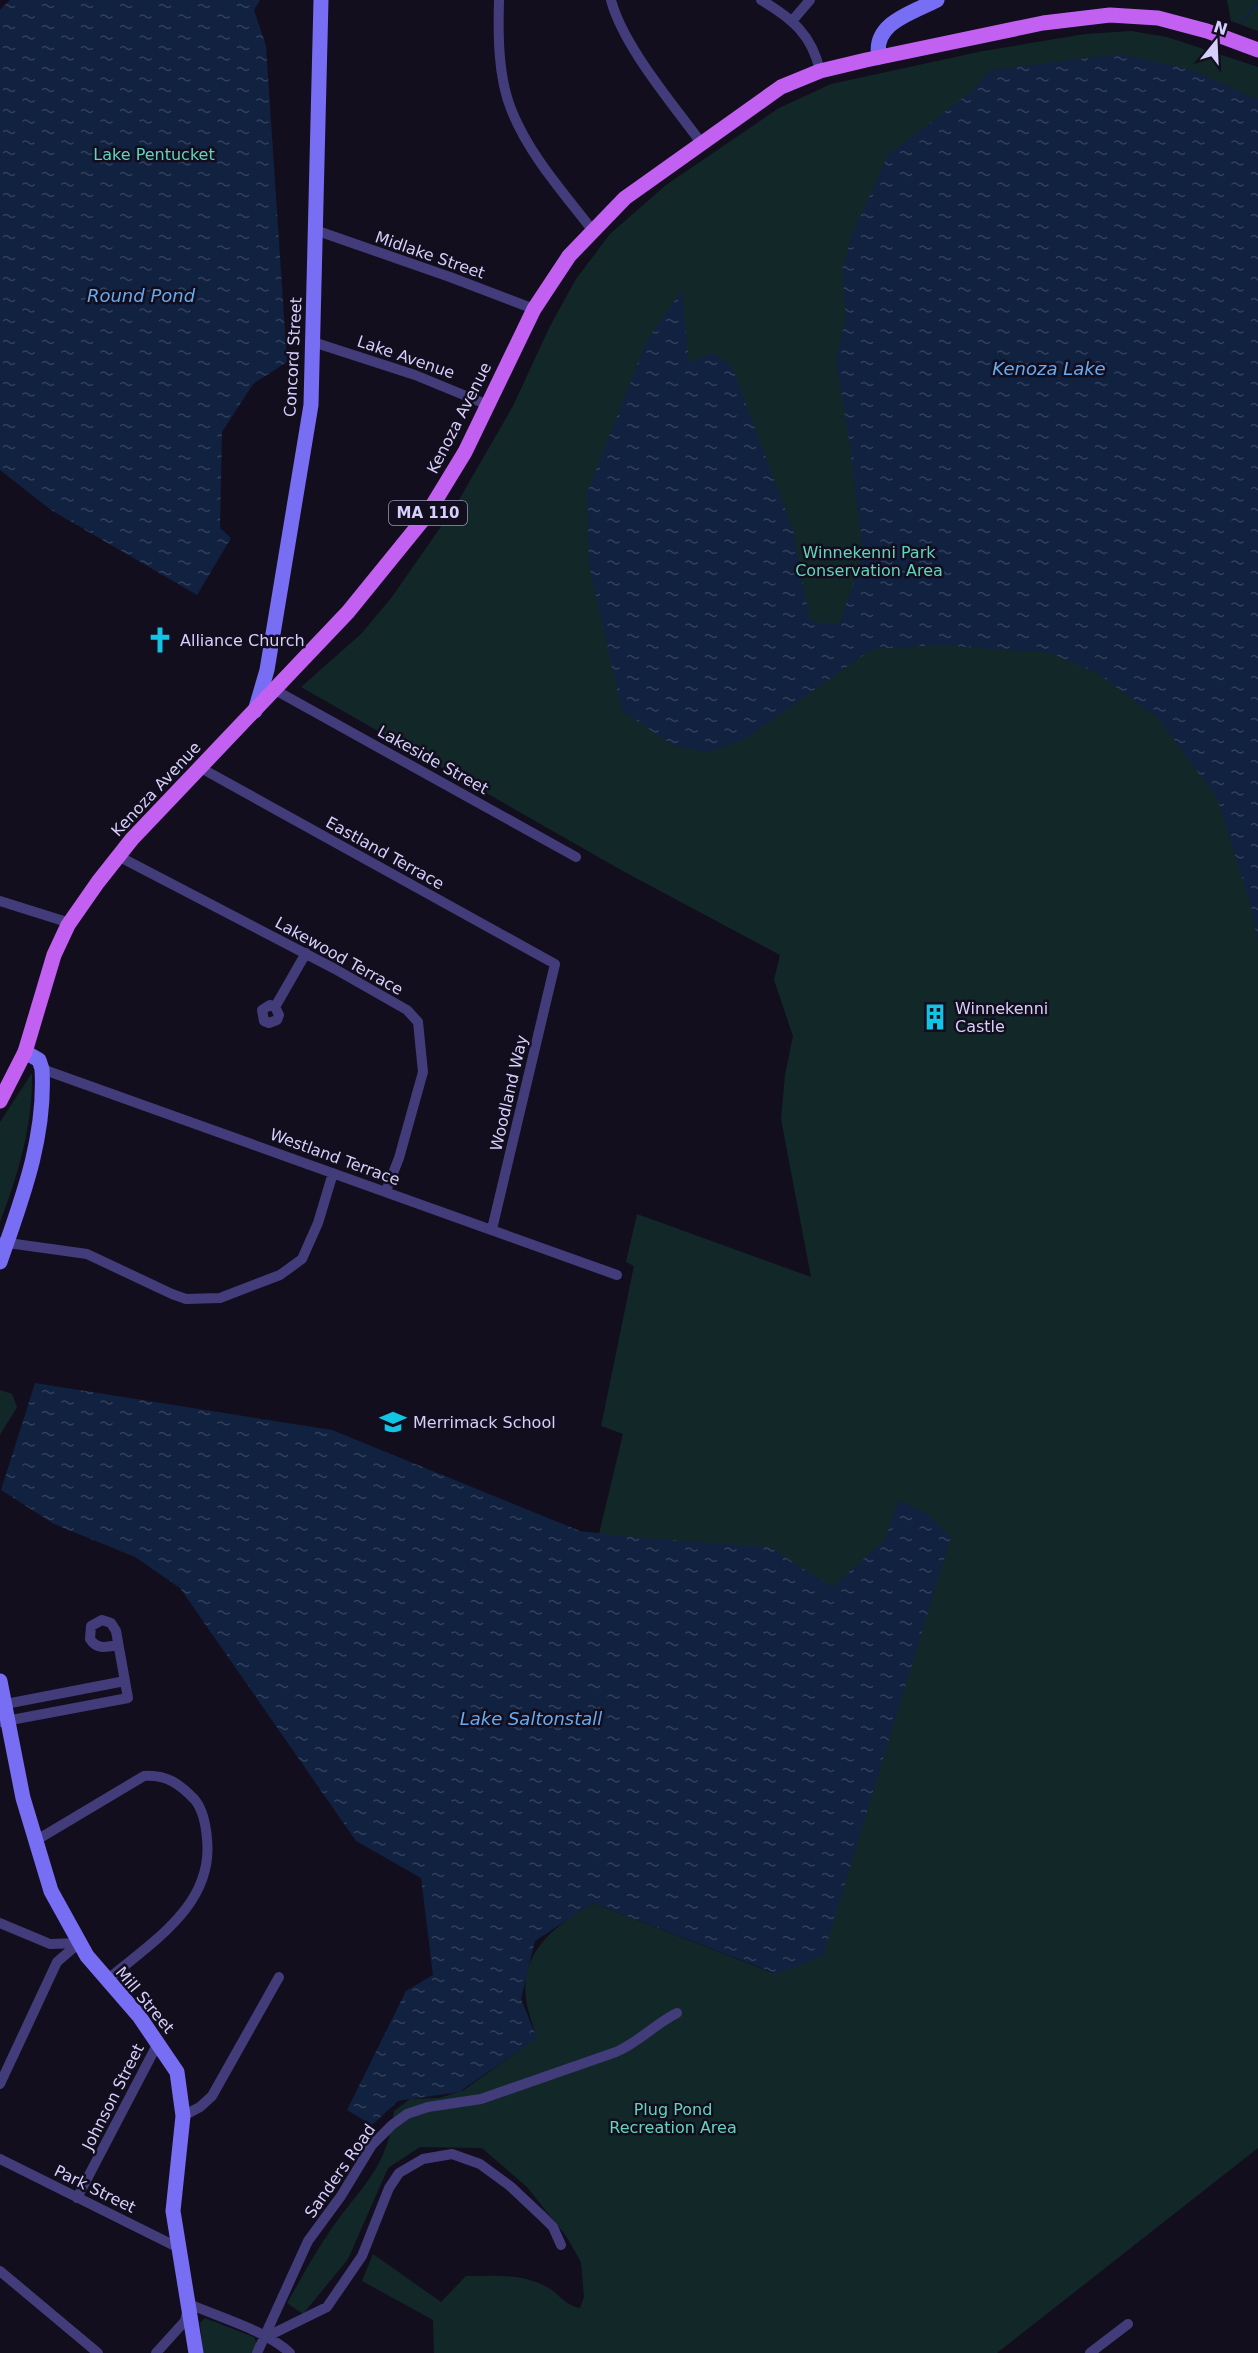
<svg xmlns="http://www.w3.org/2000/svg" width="1258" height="2353" font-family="'DejaVu Sans',sans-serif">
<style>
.green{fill:#122828}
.water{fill:url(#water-ripples)}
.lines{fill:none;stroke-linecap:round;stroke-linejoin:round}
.stream{stroke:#112140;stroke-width:3}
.street{stroke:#423d7a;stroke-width:10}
.secondary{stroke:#786ef3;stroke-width:15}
.primary{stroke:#c260f2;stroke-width:15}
.labels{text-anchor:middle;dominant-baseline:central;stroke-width:5;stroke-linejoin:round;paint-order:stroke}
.shield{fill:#120e1e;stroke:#9b95b9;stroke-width:1.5}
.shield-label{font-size:15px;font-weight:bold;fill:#d6cffb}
.park-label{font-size:16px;fill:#62d4bd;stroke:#120e1e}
.street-label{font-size:16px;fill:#d6cffb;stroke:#120e1e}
.poi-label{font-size:16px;fill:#d6cffb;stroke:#120e1e;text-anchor:start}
.water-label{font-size:18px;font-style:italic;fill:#66abf2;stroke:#120e1e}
</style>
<defs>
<pattern id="water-ripples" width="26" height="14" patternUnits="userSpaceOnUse" patternTransform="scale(1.5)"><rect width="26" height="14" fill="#112140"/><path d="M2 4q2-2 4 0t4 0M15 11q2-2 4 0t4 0" fill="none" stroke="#33405c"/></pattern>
</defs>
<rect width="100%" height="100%" fill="#120e1e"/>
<!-- green -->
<path class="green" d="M1227 0H1258V31L1231 21Z
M1131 31 1167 37 1258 67V2148L997 2353H434L433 2320 362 2281 373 2254 441 2302 466 2276C494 2276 520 2273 545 2286 559 2293 564 2305 580 2308L584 2297 581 2262 566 2236 527 2187 482 2148 420 2147 388 2168 348 2259 303 2314 287 2303C301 2279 314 2254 330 2231 360 2187 388 2169 394 2111L410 2099 440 2098 464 2090 536 2038C534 2025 527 2011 526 1998 520 1950 557 1925 593 1903L773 1973 788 1969 887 1549 830 1598 597 1542 623 1434 601 1426 634 1266 626 1262 637 1214 811 1277 781 1119 785 1075 793 1036 774 980 780 955 621 870 301 687 361 634 392 597 456 505 513 406 550 326 576 279 610 234 666 185 779 108 831 84 983 51 1085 34Z
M32 1073C33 1125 18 1175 0 1222V1122Z
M0 1390 12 1394 17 1407 0 1435Z
M205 2318 254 2337 257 2344 253 2353H203L200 2323Z"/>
<!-- water -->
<path class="water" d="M10 0H260L254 10 266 46 287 362 253 384 222 432 220 528 231 538 197 595 51 510 0 470V10Z
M1120 54 1193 70 1258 100V943L1251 906 1217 798 1158 718 1097 673 1050 653 937 645 872 649 745 739 709 752 676 747 622 711 589 565 587 493 647 340 682 290 689 363 711 353 732 366 794 533 810 622 839 624 863 555 849 440 836 360 846 317 842 270 852 234 888 155 972 91 990 70Z
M35 1383 332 1430 580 1531 640 1538 769 1547 832 1587 885 1540 898 1501 927 1513 951 1537 823 1956 777 1974 593 1903 535 1941 521 1999 537 2038 459 2092 398 2101 372 2125 347 2110 406 1991 433 1975 421 1878 356 1841 180 1588 135 1557 54 1524 1 1490Z"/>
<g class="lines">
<!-- stream -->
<path class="stream" d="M1241 23 1258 2"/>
<!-- street -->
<path class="street" d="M499 0C498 35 498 76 511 109 529 155 564 193 593 231
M611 0C623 46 673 104 702 144
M761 0C792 18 812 35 820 71
M792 21 810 0
M315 230 450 277 534 309
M313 342 415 375 488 405
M275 690 576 857
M199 767 555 964 492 1229
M118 856 335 969 407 1010 418 1022 423 1072 399 1158 386 1191
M0 901 70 923
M275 1007 279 1015 277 1020 269 1023 264 1021 262 1010 270 1005 275 1007 306 953
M42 1069 617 1275
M1 1242 87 1254 172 1294 186 1299 220 1298 280 1275 302 1259 318 1223 333 1173
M0 1705 125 1681
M0 1722 128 1698 116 1631 111 1623 102 1620 91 1626 90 1639C97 1650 107 1647 118 1645
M35 1841 144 1776C166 1774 180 1784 195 1800 203 1810 206 1826 207 1839 214 1906 150 1943 106 1981
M0 1923 50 1944 79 1943
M0 2084 57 1962 79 1943
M183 2116 200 2107 212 2096 279 1977
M0 2159 177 2247
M77 2198 158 2043
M0 2271 98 2353
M266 2337 327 2307 362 2256 389 2188 399 2173 423 2159 452 2154 480 2164 510 2186 543 2217 553 2227 561 2245
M156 2353 185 2321 189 2304C219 2317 267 2331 290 2353
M257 2353 308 2241 341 2196 372 2145 392 2125 407 2114 428 2107 481 2099 616 2052C639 2042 655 2024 677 2013
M1090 2353 1128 2324"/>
<!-- secondary -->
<path class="secondary" d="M879 57C872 23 912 13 937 0
M255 711 267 670 311 405 321 0
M0 1262C22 1199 46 1137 42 1069L39 1060 25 1052
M0 1681 23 1798 51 1891 87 1956 139 2016 177 2072 183 2116 173 2211 196 2353"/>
<!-- primary -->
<path class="primary" d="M0 1101 25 1052 54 955 68 925 98 882 132 839 348 612 426 516 465 452 534 309 569 256 625 198 781 87 820 71 866 60 1043 23 1110 15 1158 18 1207 31 1258 50"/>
</g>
<!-- icons -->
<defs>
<g id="church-bare" transform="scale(2.07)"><path d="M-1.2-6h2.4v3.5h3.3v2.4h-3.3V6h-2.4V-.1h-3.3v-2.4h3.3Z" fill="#13c5e4" stroke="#120e1e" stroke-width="2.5" paint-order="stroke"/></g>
<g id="building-bare" transform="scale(2.07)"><path d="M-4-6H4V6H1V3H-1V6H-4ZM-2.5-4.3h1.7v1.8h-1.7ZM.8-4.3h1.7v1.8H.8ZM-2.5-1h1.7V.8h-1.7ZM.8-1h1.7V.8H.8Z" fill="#13c5e4" stroke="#120e1e" stroke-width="2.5" paint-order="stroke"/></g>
<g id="school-bare" transform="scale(2.07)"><path d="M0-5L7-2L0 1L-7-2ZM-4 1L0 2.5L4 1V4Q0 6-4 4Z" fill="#13c5e4" stroke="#120e1e" stroke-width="2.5" paint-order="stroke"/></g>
</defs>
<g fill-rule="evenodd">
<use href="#church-bare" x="160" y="640"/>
<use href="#building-bare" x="935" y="1017"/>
<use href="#school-bare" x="393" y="1422"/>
</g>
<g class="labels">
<!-- shield labels -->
<rect class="shield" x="389" y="501" width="78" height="24" rx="4.5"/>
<g class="shield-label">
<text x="428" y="513">MA 110</text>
</g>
<!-- park labels -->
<g class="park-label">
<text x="154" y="154">Lake Pentucket</text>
<text x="869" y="552">Winnekenni Park<tspan x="869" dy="18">Conservation Area</tspan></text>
<text x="673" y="2109">Plug Pond<tspan x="673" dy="18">Recreation Area</tspan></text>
</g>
<!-- street labels -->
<g class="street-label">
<text transform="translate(430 255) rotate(19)">Midlake Street</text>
<text transform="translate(293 357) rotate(-87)">Concord Street</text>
<text transform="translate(406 357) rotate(19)">Lake Avenue</text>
<text transform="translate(459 418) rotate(-63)">Kenoza Avenue</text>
<text transform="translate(433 760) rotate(29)">Lakeside Street</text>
<text transform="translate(156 789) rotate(-47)">Kenoza Avenue</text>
<text transform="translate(385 853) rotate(29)">Eastland Terrace</text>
<text transform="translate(339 956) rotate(29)">Lakewood Terrace</text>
<text transform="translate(509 1093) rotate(-77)">Woodland Way</text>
<text transform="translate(335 1157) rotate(20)">Westland Terrace</text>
<text transform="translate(145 2000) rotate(50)">Mill Street</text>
<text transform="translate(113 2097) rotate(-63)">Johnson Street</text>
<text transform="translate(340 2171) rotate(-55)">Sanders Road</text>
<text transform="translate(95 2189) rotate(26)">Park Street</text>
</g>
<!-- poi labels -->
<g class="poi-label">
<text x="180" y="640">Alliance Church</text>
<text x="955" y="1008">Winnekenni<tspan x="955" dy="18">Castle</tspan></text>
<text x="413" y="1422">Merrimack School</text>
</g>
<!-- water labels -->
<g class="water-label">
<text x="141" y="295">Round Pond</text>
<text x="1049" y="368">Kenoza Lake</text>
<text x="531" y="1718">Lake Saltonstall</text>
</g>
</g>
<!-- north arrow -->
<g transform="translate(1216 42) rotate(18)" stroke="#120e1e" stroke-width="4.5" paint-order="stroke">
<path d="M0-4.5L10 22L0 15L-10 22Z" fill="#d6cffb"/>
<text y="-9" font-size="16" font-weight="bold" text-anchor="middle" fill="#d6cffb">N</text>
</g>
</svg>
